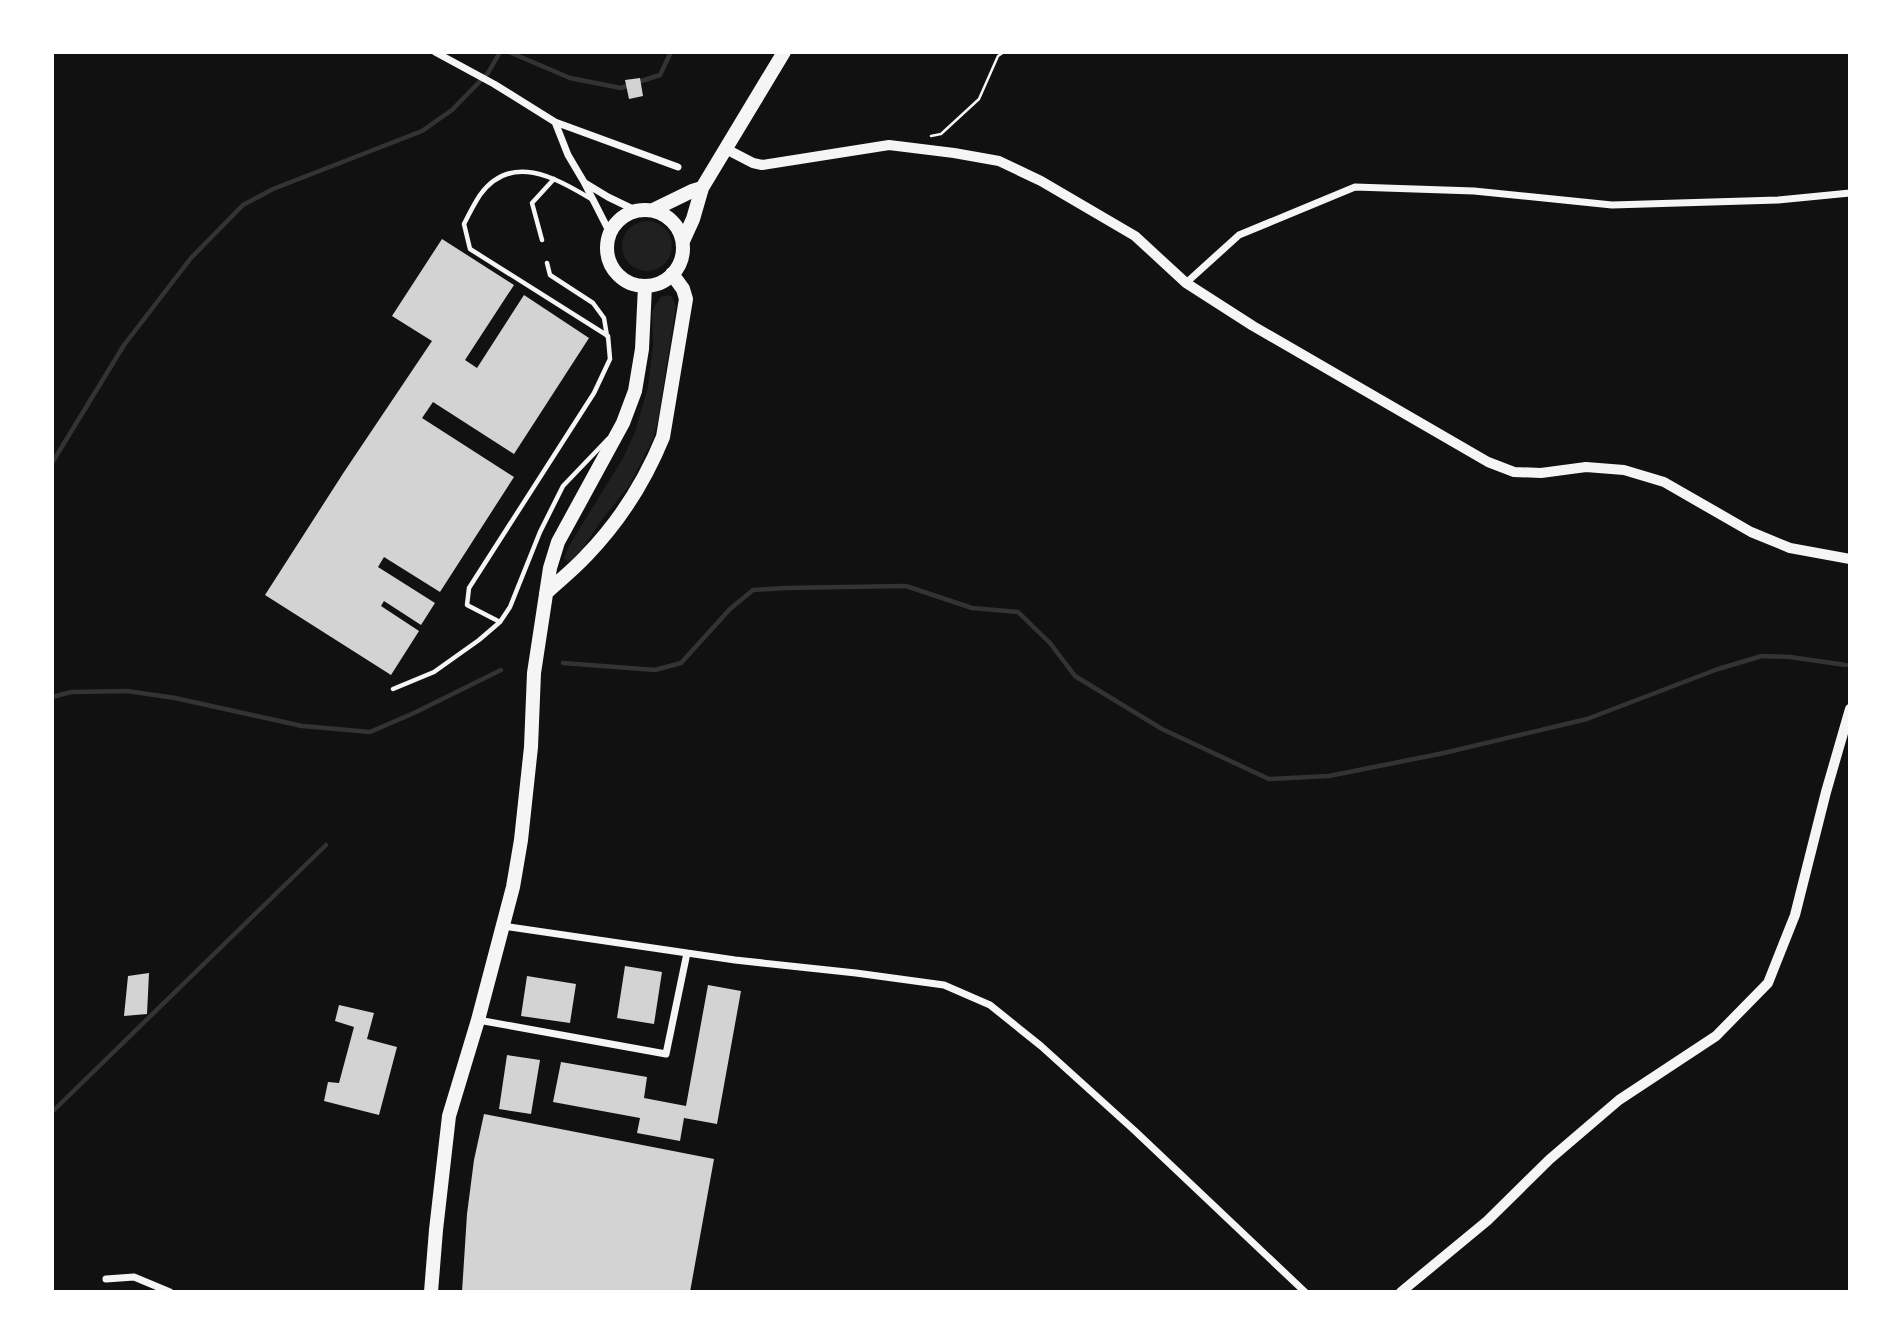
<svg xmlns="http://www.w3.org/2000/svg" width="1902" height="1344" font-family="Commissioner,sans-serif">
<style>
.green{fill:#202020}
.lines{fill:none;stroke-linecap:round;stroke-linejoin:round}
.stream{stroke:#333;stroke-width:4.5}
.building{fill:#d3d3d3}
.path{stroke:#f5f5f5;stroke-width:2.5}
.service{stroke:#f5f5f5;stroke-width:4.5}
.minor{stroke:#f5f5f5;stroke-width:7}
.tertiary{stroke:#f5f5f5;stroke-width:10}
.primary{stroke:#f5f5f5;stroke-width:14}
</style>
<rect width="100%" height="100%" fill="#111"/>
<!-- green -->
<path class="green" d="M622 246a25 25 0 1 1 50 0a25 25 0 1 1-50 0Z
M668 295 672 297 676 306 658 420 653 439 629 486 601 521 575 559 568 562 564 558 569 546 623 458 635 432 648 387 650 370 653 346 652 314 654 307 661 297Z"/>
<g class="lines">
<!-- stream -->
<path class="stream" d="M509 52 570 78 621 88 630 85
M638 82 660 75 671 52
M52 463 124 345 191 258 243 205 273 189 422 131 452 110 488 73 500 52
M563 663 655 670 681 663 730 609 753 590 785 588 906 586 972 608 1018 612 1050 643 1075 676 1162 729 1269 779 1329 776 1444 753 1587 719 1718 669 1762 656 1790 657 1846 665
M52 697 71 692 127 691 175 698 302 726 370 732 414 713 501 670
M52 1112 326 845"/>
</g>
<!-- building -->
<path class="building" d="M640 78 643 96 629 99 625 80Z
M442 239 514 285 465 360 477 368 524 295 589 338 514 454 433 402 422 418 514 477 440 592 384 557 378 567 435 603 421 625 384 601 381 606 419 631 391 675 265 595 344 472 432 341 392 316Z
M625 966 662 972 654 1024 617 1018Z
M149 973 147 1014 124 1016 128 976Z
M527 976 576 984 570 1023 521 1016Z
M708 985 741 991 717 1124 684 1118 680 1141 637 1133 640 1118 553 1102 561 1062 647 1077 644 1098 686 1106Z
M339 1005 374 1013 367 1039 397 1047 379 1115 324 1101 328 1082 339 1083 354 1027 335 1021Z
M507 1055 540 1060 531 1114 499 1109Z
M484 1114 714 1159 690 1292H462L467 1214 474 1160Z"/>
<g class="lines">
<!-- path -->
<path class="path" d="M931 136 941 134 979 99 998 56 1004 52"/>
<!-- service -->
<path class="service" d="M542 240 532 203 554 179
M547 263 550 275 593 303 604 318 607 336
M500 622 467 605 469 588 594 393 610 359 608 336 470 249 464 224C469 214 474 204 480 195 512 151 557 179 593 200
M393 689 434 672 479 640 500 622 510 607 540 532 563 486 608 439"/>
<!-- minor -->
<path class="minor" d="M435 52 494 84 555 122 568 155 584 182 610 233
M555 122 678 167
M585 183 608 197 637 211
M1186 283 1239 235 1355 187 1474 191 1612 205 1778 200 1850 193
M503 926 735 960 856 973 944 985 990 1005 1041 1046 1135 1131 1305 1292
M478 1020 666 1054 687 953
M106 1279 134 1277 170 1292"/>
<!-- tertiary -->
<path class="tertiary" d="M726 149 753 163 762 165 889 145 954 153 999 161 1041 181 1135 236 1186 283 1253 326 1488 462 1514 472 1541 473 1586 467 1624 470 1664 482 1751 532 1790 548 1850 559
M1401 1292 1487 1221 1550 1159 1619 1100 1716 1036 1768 983 1795 915 1826 792 1850 709"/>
<!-- primary -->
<path class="primary" d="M653 210 692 191 702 188
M607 248a38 38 0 1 1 76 0a38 38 0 1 1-76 0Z
M683 241 693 219 702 188 784 52
M546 593C559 581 574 569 586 556 620 521 645 481 663 437L686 299 683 289 672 274
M431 1292 436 1230 449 1116 478 1020 513 887 521 840 531 747 534 673 550 568 558 542 623 423 635 391 642 349 645 286"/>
</g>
<!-- border -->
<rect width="1902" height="1344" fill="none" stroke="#ffffff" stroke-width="108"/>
</svg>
